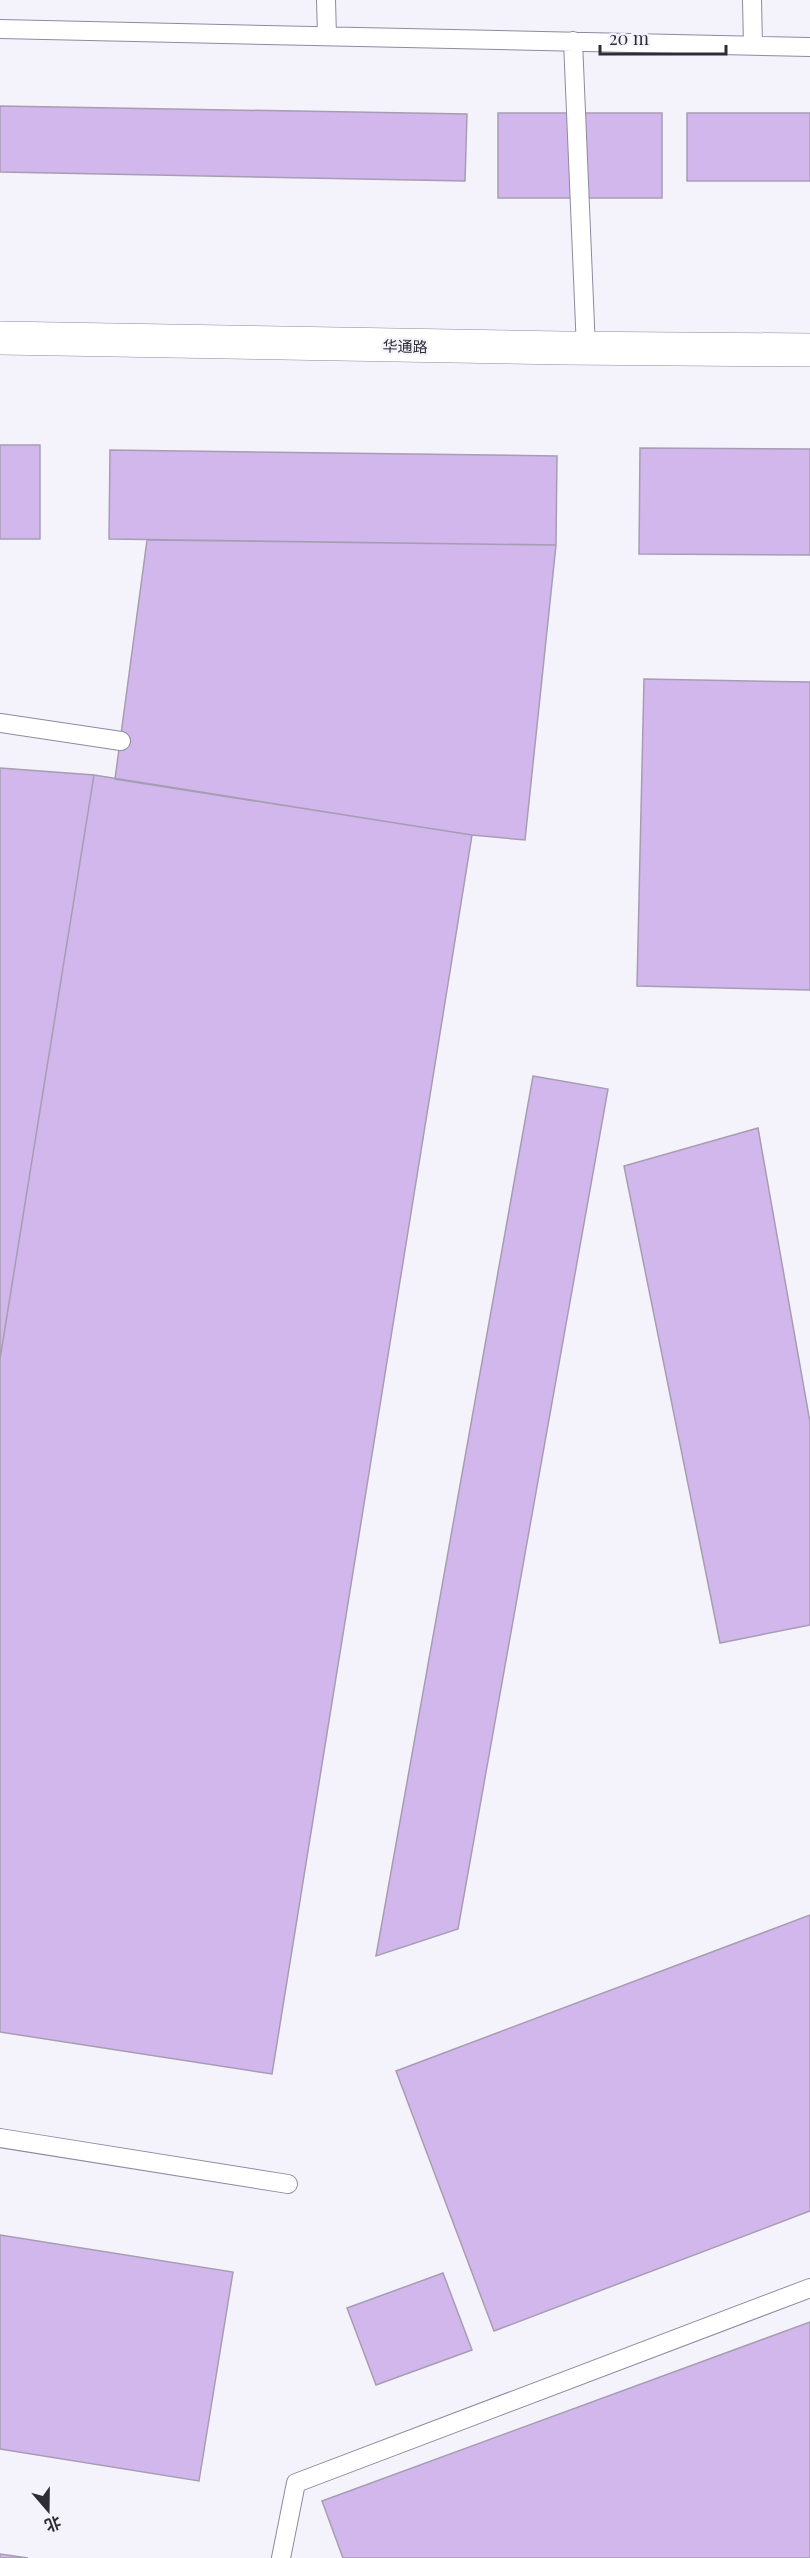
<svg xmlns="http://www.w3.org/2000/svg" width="810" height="2558" font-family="'Playfair Display','Noto Sans SC',serif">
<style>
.building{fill:#d1b7ec;stroke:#a79db2;stroke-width:1.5}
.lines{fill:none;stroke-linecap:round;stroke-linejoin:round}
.service-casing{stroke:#8e8a9f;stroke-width:20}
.minor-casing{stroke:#8e8a9f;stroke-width:34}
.service{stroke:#fff;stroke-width:18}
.minor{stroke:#fff;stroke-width:33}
.labels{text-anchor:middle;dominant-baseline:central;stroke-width:4.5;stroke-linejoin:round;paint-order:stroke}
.street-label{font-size:15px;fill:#2e2d35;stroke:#f4f3fc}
</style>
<rect width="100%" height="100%" fill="#f4f3fc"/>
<!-- building -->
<path class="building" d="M0 106 467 114 465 181 0 172Z
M498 113H662V198H498Z
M687 113H810V181H687Z
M0 445H40V539H0Z
M640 448 810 449V555L639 554Z
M110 450 557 456 556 545 109 539Z
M147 540 556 545 525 840 472 835 115 779Z
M644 679 810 682V990L637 986Z
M0 768 94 775 0 1359Z
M94 775 472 835 272 2074 0 2032V1359Z
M533 1076 608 1089 458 1929 376 1956Z
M758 1128 810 1422V1625L720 1643 624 1166Z
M810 1915V2211L494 2331 396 2071Z
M0 2235 233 2272 199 2481 0 2449Z
M443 2273 472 2350 376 2385 347 2308Z
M810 2322V2558H343L322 2501Z
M0 2554 28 2558H0Z"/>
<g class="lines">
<!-- service casing -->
<g class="service-casing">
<path id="service" d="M326 0 327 36
M752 0 753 45
M0 29 810 47
M573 41 586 349
M0 723 121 741
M0 2138 288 2184
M281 2558 296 2483 810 2288"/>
</g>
<!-- minor casing -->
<g class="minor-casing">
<path id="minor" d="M0 338 564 348 810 350"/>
</g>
<!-- service -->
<use href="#service" class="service"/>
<!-- minor -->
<use href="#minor" class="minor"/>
</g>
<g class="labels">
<!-- street labels -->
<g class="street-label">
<text transform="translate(405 346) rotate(1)">华通路</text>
</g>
</g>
<!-- north arrow -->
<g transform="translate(48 2510) rotate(160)" stroke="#f4f3fc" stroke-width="4.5" paint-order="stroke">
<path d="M0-4.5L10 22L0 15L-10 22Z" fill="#2e2d35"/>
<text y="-9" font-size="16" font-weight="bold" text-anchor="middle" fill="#2e2d35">北</text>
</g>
<!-- scale -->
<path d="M600 45v9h126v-9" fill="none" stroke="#2e2d35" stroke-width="3"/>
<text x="609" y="45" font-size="18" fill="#2e2d35" stroke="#f4f3fc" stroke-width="4.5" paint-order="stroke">20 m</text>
</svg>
